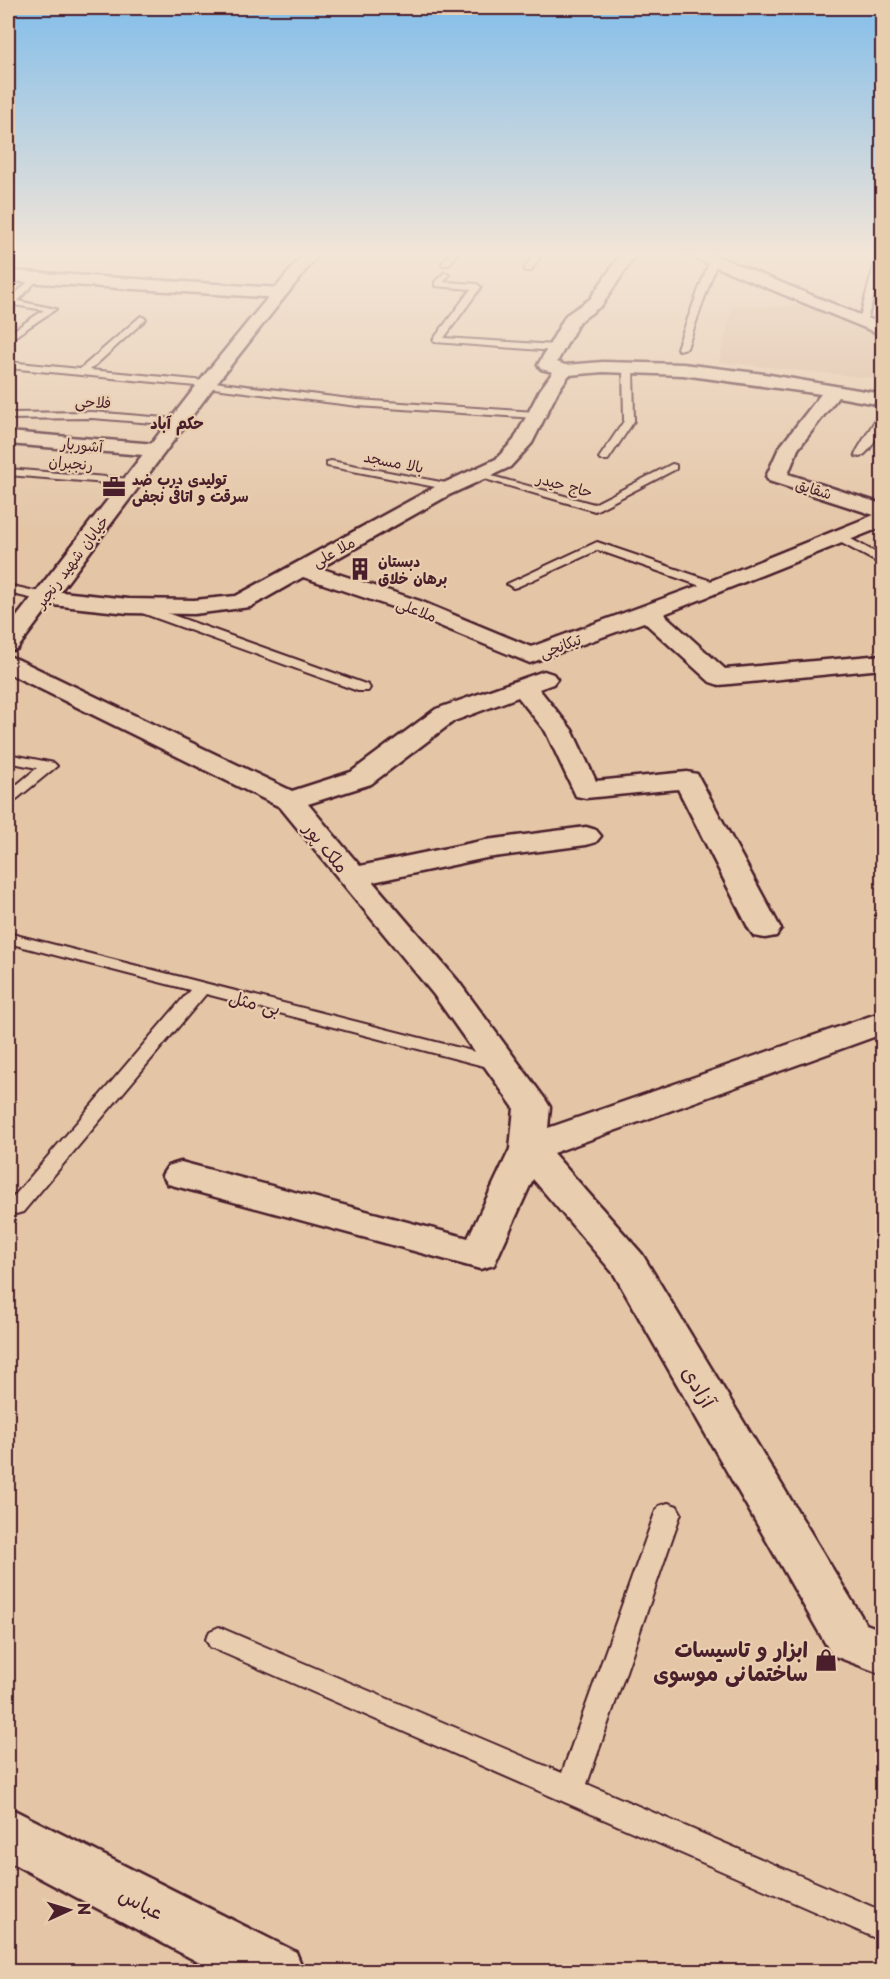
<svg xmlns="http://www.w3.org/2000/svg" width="890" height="1979" font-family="'Playpen Sans','Playpen Sans Arabic',sans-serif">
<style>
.built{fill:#dab89a}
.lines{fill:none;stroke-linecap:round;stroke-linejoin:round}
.lane-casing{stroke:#4a1f2b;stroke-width:4}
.street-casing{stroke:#4a1f2b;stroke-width:5}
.secondary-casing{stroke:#4a1f2b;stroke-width:5}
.lane{fill:#e8cdaf;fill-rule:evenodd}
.street{fill:#e8cdaf;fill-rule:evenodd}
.secondary{fill:#e8cdaf;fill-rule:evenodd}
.labels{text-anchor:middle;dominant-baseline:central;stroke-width:4.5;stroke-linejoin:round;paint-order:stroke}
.far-street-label{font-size:15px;fill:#4a1f2b;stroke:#e8cdaf}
.far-poi-label{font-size:15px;font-weight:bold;fill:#4a1f2b;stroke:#e8cdaf;text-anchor:start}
.far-neighbourhood-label{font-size:16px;font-weight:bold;fill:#4a1f2b;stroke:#e8cdaf}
.street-label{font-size:18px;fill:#4a1f2b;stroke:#e8cdaf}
.near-street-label{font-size:21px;fill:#4a1f2b;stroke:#e8cdaf}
.near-poi-label{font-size:21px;font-weight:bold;fill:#4a1f2b;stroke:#e8cdaf;text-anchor:end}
</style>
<rect width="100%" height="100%" fill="#e4c6a7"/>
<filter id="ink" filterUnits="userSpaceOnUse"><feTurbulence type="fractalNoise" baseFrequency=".0167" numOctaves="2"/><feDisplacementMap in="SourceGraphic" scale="12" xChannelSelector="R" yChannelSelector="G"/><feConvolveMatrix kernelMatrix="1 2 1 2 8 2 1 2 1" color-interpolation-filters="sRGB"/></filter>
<g filter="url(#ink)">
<!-- built -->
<path class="built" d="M804 306 882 336V379L719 362 732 307Z"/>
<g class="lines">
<!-- lane casing -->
<g class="lane-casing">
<path id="lane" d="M451 251H459L449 265H443L442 263Z
M536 251H544L531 271H525L524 269Z
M878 251H882V264L868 317 864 320 860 317Z
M713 260 717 262 687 348 679 350 677 348 709 262Z
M445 272 449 275 444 282 477 284 481 287 444 338 555 345 560 348 555 351 435 342 433 340 471 289 435 286V282Z
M35 275 39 278 18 301 56 309 8 341V334L44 310 8 304V301Z
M141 316 146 319 144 321 90 370 206 381 358 400 536 412 541 415 536 418 358 406 206 387 8 368V362L80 369Z
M628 364 633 367 634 421 608 460H600L599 458 624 421 623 367Z
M92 412 177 419 182 422 177 425 92 418 8 419V413Z
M882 414C883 426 872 452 860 457L856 456 855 454 877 417Z
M331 461 451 484 457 487 451 490 327 466V462Z
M672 464 676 465V469L595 511 471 475 477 472 594 504Z
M8 469 131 479 137 482 131 485 8 475Z
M840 533 882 556V565L836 540 834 537Z
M597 542 720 584 722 587 716 591 712 590 598 550 517 587 513 588 507 584Z
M8 585 48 594 49 597 43 601 8 593Z
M136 602 368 685 370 688 368 691H358L131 609 130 606Z
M8 754 54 763 57 766 13 802 8 804V792L37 768 8 762Z
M8 933 503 1059 510 1061 513 1065 510 1069 503 1071 206 994 23 1212 16 1214 8 1210 9 1202 190 990 8 943Z
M668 1503 677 1506 681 1513 587 1784 882 1911V1941L210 1647 206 1639 210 1631 219 1627 228 1631 562 1773 655 1513 659 1506Z"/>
</g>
<!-- street casing -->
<g class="street-casing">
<path id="street" d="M623 251H638L602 305 579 322 557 362 565 365 603 362 683 364 764 374 882 394V405L838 397 798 449 788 474 882 504V527L664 614 725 669 882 655V669L719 685 710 682 644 622 530 663 404 611 303 577 250 607 194 614 128 613 43 604 35 602 31 597 35 592 43 590 128 599 194 600 236 596 435 487 496 459 514 440 540 390 553 372 541 369 538 365 566 315 590 299ZM603 372 683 375 821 394 779 448 766 477 769 481 874 515 708 582 531 647 420 601 320 568 449 495 510 467 532 443 558 391 569 375Z
M8 271 280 288 288 293 280 298 8 281Z
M8 432 156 444 163 446 166 450 163 454 156 456 8 444Z
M8 656 17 659 292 791 351 772 436 709 544 671 553 674 557 679 553 684 539 689 572 730 596 781 687 772 697 774 781 929 776 936 765 938 754 936 749 929 678 789 586 798 576 796 546 732 518 697 454 721 371 784 308 804 360 866 486 840 586 827 596 830 601 836 596 842 586 845 486 858 373 882 458 981 545 1099 550 1107 548 1128 882 1012V1034L553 1153 642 1254 866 1624 882 1630V1674L832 1655 614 1274 533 1179 494 1265 480 1269 168 1184 162 1175 168 1166 181 1162 468 1238 510 1149 514 1108 434 995 280 807 8 673Z
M8 1807 296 1952 304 1972H217L8 1861Z"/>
</g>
<!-- secondary casing -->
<g class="secondary-casing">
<path id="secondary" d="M306 251H321L219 380 17 649 8 651V628L207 372Z
M683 251H704L882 324V335L685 254Z"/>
</g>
<!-- lane -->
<use href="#lane" class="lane"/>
<!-- street -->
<use href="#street" class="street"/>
<!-- secondary -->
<use href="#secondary" class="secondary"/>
</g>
</g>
<!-- sky -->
<linearGradient id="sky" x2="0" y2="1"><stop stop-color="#83beea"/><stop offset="0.48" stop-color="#f3e5d7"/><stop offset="1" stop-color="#f3e5d7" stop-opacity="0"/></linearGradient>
<rect width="890" height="528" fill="url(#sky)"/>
<!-- icons -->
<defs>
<g id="office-bare" transform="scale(1.8)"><path d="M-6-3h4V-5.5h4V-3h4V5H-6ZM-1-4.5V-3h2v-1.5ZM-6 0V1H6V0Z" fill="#4a1f2b" stroke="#e8cdaf" stroke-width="2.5" paint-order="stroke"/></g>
<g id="building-bare" transform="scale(1.8)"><path d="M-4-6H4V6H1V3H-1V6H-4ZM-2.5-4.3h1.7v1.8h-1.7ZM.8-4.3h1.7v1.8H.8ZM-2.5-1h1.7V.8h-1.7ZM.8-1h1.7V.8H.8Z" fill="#4a1f2b" stroke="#e8cdaf" stroke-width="2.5" paint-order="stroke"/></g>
<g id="shop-bare" transform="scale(1.8)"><path d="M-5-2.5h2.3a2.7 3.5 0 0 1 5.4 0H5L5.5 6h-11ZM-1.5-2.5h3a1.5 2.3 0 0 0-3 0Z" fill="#4a1f2b" stroke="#e8cdaf" stroke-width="2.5" paint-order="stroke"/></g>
</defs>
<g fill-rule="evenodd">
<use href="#office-bare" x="114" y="487"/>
<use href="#building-bare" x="360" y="569"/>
<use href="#shop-bare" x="826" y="1660"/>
</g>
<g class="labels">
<!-- far-street labels -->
<g class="far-street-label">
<text transform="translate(93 401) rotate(2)">فلاحی</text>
<text transform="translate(82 444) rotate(5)">آشوربار</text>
<text transform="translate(394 461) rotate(11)">بالا مسجد</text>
<text transform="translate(71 462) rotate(5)">رنجبران</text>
<text transform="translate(565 484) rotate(15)">حاج حیدر</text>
<text transform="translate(814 488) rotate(17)">شقایق</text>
<text transform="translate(333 551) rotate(-29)">ملا علی</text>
<text transform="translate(71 561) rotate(-53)">خیابان شهید رنجبر</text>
<text transform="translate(417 609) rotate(21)">ملاعلی</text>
<text transform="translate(560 645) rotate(-20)">تیکانچی</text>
</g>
<!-- far-poi labels -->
<g class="far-poi-label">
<text x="132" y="478">تولیدی درب ضد<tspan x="132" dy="17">سرقت و اتاقی نجفی</tspan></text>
<text x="378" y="560">دبستان<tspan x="378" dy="17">برهان خلاق</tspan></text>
</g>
<!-- far-neighbourhood labels -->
<g class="far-neighbourhood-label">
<text x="177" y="422">حکم آباد</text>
</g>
<!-- street labels -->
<g class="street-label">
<text transform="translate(327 847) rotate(51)">ملک پور</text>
<text transform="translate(255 1002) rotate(14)">بی مثل</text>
</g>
<!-- near-street labels -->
<g class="near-street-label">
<text transform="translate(700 1386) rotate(59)">آزادی</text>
<text transform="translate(142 1902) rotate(27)">عباس</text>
</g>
<!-- near-poi labels -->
<g class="near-poi-label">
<text x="808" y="1648">ابزار و تاسیسات<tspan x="808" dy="24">ساختمانی موسوی</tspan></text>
</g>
</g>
<!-- margin -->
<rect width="890" height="1979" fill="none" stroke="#e8cdaf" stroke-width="30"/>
<rect x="15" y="15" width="860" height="1949" fill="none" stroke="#4a1f2b" stroke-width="2" filter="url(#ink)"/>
<!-- north arrow -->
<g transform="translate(69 1910) rotate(86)" stroke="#e8cdaf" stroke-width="4.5" paint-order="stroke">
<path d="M0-4.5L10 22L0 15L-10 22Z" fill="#4a1f2b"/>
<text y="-9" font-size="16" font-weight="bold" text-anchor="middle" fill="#4a1f2b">N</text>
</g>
</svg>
